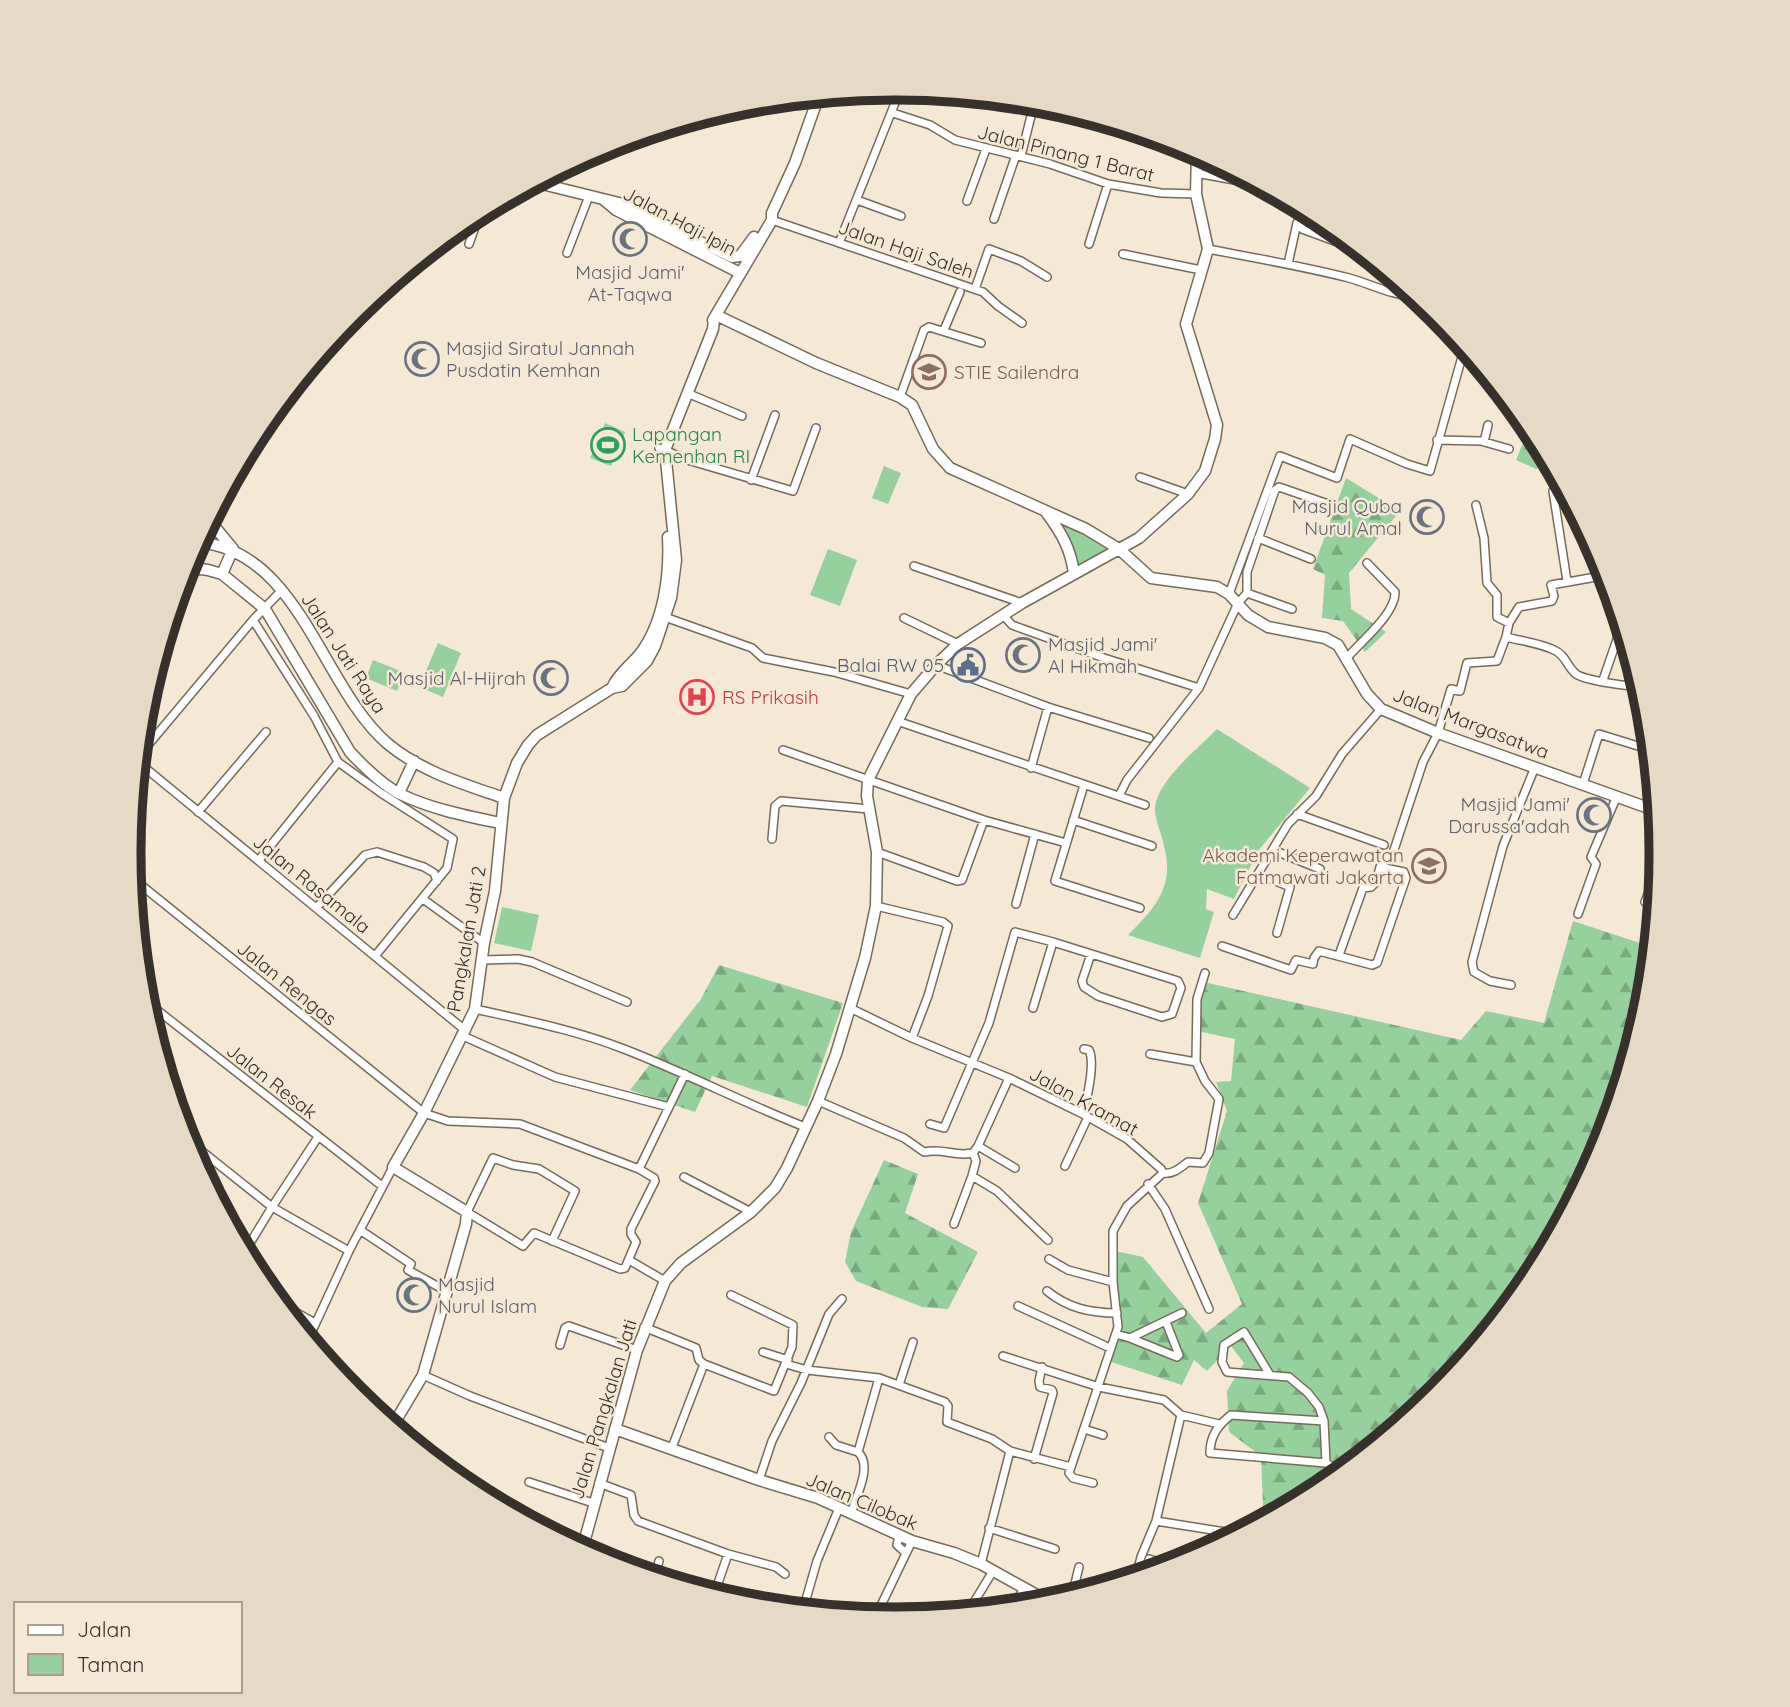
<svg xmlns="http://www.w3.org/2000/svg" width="1790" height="1707" font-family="Quicksand,sans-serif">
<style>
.green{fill:#96d09c}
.forest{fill:url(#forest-firs)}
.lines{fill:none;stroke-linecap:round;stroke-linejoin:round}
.street-casing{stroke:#766b5a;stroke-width:10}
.secondary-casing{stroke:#766b5a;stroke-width:13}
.street{stroke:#fff;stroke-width:7}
.secondary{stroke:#fff;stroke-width:10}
.labels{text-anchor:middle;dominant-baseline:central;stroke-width:5;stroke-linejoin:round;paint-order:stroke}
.street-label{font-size:19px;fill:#36312a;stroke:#f5e9d5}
.worship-label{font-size:19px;fill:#5b616d;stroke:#f5e9d5;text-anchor:start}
.education-label{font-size:19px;fill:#785e54;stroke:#f5e9d5;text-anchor:start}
.leisure-label{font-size:19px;fill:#27864d;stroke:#f5e9d5;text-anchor:start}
.service-label{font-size:19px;fill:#4e5e75;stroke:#f5e9d5;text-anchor:end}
.health-label{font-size:19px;fill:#be3a42;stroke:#f5e9d5;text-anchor:start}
.rim{fill:none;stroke:#36312a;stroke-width:9}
</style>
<defs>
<pattern id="forest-firs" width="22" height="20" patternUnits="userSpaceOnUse" patternTransform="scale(1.75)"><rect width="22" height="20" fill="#96d09c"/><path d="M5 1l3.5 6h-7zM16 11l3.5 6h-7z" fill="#7ba97f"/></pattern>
</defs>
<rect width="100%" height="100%" fill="#f5e9d5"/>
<!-- green -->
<path class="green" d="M605 423 625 432 611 466 590 458Z
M884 466 901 473 888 504 872 498Z
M1060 523 1109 548 1078 565 1071 541Z
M828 549 857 560 840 606 810 595Z
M438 643 461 653 443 697 419 687Z
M373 660 405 673 397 691 366 678Z
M1217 729 1310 788 1258 851 1234 899 1207 889 1206 909 1214 912 1200 958 1128 935C1155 908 1175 887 1164 846 1162 835 1155 820 1155 809 1156 781 1199 748 1217 729Z
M502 907 539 915 531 951 494 943Z"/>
<!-- forest -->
<path class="forest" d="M1530 426 1532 428 1551 464 1536 469 1516 460Z
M1346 478 1400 511 1349 573 1351 609 1386 632 1365 652 1343 621 1322 618 1325 575 1313 569Z
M1573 921 1652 947 1646 1003 1600 1147 1590 1144 1560 1226 1532 1279 1436 1395 1320 1491 1285 1509 1263 1507 1261 1456 1229 1432 1227 1391 1244 1363 1231 1346 1207 1371 1194 1360 1182 1385 1105 1360 1116 1322 1111 1250 1143 1257 1206 1333 1242 1304 1198 1203 1227 1111 1216 1082 1231 1081 1235 1039 1197 1031 1199 981 1461 1040 1486 1011 1544 1023Z
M719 965 843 1003 807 1107 712 1076 695 1112 630 1090 701 999Z
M884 1160 918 1174 905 1213 978 1252 948 1309 922 1307 856 1281 845 1262 851 1232Z"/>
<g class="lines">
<!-- street casing -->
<g class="street-casing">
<path id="street" d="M893 113 930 125 955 140 1050 164 1108 184 1161 193 1196 194
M1021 156 1034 104
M1196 173 1262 185
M857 200 901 216
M967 201 986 149
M1301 217 1302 229 1359 250
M994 219 1016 155
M772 220 983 292 998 306 1022 323
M839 243 901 88
M469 244 481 210
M1089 244 1108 184
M1208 249C1255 258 1302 266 1349 278 1371 284 1395 297 1418 296
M567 253 589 196
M1123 254 1201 270
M1288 264 1297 223 1306 209
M975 289 989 249 1021 261 1047 277
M944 330 960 292
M687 393 742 416
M900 397 924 330 929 327 981 343
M1437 440 1481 441 1509 449
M1484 442 1488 425
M659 448 691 461 793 491 816 428
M1140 477 1188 494
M751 480 775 415
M1553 491 1567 581
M1476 505 1484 538 1487 583 1497 595V617L1509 623
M1258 538 1311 559
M914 566 1022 603
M1247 593 1292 609
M1229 594 1280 456 1337 478 1350 439 1407 464 1430 471 1465 346
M1003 615 1012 625 1023 629 1104 658 1199 688
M662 616 752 648 763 658 834 672 911 694
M904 618 958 644
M253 620 314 716 338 762 381 793 453 839 447 868 375 956
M1506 637 1509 623 1519 607 1552 601 1554 596 1551 585 1607 575
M1346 659C1359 643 1396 614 1395 592L1367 563
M936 665 1048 707 1149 738
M1603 680 1622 625
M897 721 1145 805
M783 750 984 820 1066 843
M138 757 253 620 282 590
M138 762 466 1031
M1031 768 1048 707
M1583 784 1599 734 1651 750
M1084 785 1055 881 1140 908
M1119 796 1127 780 1199 688 1238 603 1247 593V572L1275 490 1279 487 1331 505
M1650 808 1655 796
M198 812 266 732
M1297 814 1384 845
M1073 820 1152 846
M772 839 775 806 781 801 869 809
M1273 850 1320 869
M877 852 957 881 962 880 984 820
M259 860 338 762
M1259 874 1290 887 1277 933
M131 877 424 1113 448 1121 520 1124 639 1169 654 1178 655 1181 631 1229V1234L636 1242 625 1268 620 1269 534 1233 523 1246 467 1212 493 1158 513 1165 539 1169 575 1191 552 1241
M423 899 484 943
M1645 902 1660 863
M1016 904 1035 834
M876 906 943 922 948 926 928 996 912 1038
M317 907 365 855 377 852 424 867 434 873 437 881
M1578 914 1596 864 1591 857 1617 796
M1233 915 1288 824 1316 796 1342 754 1381 709
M1222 946 1291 970 1296 960 1313 964 1314 958 1319 951 1372 965 1377 963 1406 878 1404 872 1380 867
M1339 955 1363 888 1371 887 1376 882 1380 867 1393 853 1423 762 1438 733 1451 689 1460 691 1467 663 1497 661 1506 637C1521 641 1540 643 1554 650 1566 655 1567 667 1576 674 1584 680 1632 688 1640 685
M482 960 518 959 532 962 627 1002
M1511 985 1490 981 1474 972 1472 962 1503 846 1535 767
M143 999 382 1186
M850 1008 912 1038 1009 1078 1081 1113 1127 1139 1161 1169 1163 1173 1127 1206 1113 1231V1282L1118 1327 1069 1473 1073 1478 1093 1483
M1033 1008 1053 942
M475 1009C524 1020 576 1030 624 1049 686 1073 744 1103 805 1127
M463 1036 555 1077 669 1107
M1150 1054 1196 1062
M818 1101 904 1138 924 1152C945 1148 954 1157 973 1153L978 1146 1009 1078
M1081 1113C1088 1101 1095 1062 1089 1050L1084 1049
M930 1124 944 1128 989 1023 1015 932 1053 942 1178 981 1181 988 1172 1014 1162 1017 1098 996 1084 987 1082 981 1091 954
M184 1137 272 1207 349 1251
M978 1146 1015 1168
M973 1153 976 1161 972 1176 997 1191 1048 1240
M1065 1166 1088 1117
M639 1169 685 1074
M1163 1173C1173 1175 1181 1167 1188 1162L1203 1163 1209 1153 1219 1099 1205 1081 1196 1062 1197 999 1205 973
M684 1177 751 1212
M1148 1184 1165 1209 1209 1309
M954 1224 972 1176
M360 1230 411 1264 408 1270 448 1292
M244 1253 272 1207 318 1137
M1049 1259 1068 1270 1113 1282
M629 1260 665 1281
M1047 1291C1068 1308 1090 1313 1117 1313
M276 1301 315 1323
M1018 1306 1110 1348
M644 1327 696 1348 699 1360 704 1364 774 1391 792 1347 793 1325 731 1295
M1116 1334 1130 1338 1182 1313
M1130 1338 1177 1357 1179 1355 1166 1322
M308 1340 349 1251 393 1167
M560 1345 565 1328 569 1326 637 1350
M763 1352 788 1360
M1003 1356 1099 1387 1164 1400 1181 1415
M786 1364 807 1370 879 1378 945 1402 948 1406 947 1422 992 1439 1010 1451 1071 1467
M423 1375 470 1396 609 1448
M1270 1375 1244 1332 1224 1345 1222 1362 1227 1372 1289 1377 1308 1393 1319 1407 1324 1421 1326 1463
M899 1385 913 1342
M1181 1415 1219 1424
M1324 1421 1231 1415C1218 1425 1210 1436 1210 1453L1326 1463 1334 1468V1479
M1084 1429 1103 1435
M829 1437 836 1445 858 1452
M671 1450 704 1364
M858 1452 879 1378
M1034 1459 1053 1393 1052 1390 1040 1387 1039 1381 1042 1367
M759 1480 772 1441 801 1383 829 1314 842 1299
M529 1482 593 1503
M599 1483 631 1495 634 1515 638 1521 728 1554 776 1567 785 1574
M1292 1502 1298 1503
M851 1514C856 1496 873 1466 858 1452
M1156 1521 1238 1534
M989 1528 1055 1549
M899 1536 897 1545 906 1553
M1149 1559 1171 1566
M981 1564 1010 1451
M654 1577 659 1561
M1136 1577 1141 1557 1156 1521 1181 1415
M714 1595 728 1554
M1072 1596 1079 1567
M1013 1608 1024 1588
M803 1610 817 1561 839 1508
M968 1612 993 1571
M875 1618 912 1541"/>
</g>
<!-- secondary casing -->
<g class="secondary-casing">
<path id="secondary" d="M534 182 619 203 732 257 740 256 754 237
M604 200 616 210 740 273
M716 315 816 363 900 397 912 405 933 449 950 468 1086 529 1119 549 1151 578 1217 587 1229 594 1248 615 1268 627 1325 638 1338 645 1367 694 1381 709 1438 733 1657 811
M713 320 772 220V213L795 163 819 95
M1046 512C1061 532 1071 549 1074 574
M209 520 233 549 222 574
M197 542C300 550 321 687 388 744 422 772 464 784 504 798
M185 567 208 570 222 574 265 609 350 752C364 767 381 784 400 794 431 809 467 816 500 823
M612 688C618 674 630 666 640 654 664 623 670 575 668 537
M399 793 414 761
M392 1427 423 1375 466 1224 467 1212 393 1167 424 1113 475 1009 484 943 495 891 504 798 517 763 528 745 537 735 612 688 622 686 647 661 655 646 671 598 676 560 665 450 713 329 714 319
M615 1429 759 1480 818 1498 912 1541 954 1553 981 1564 1051 1603
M582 1550 637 1350 665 1281 681 1263 751 1212 775 1188 787 1168 818 1101 836 1054 865 958 876 906 877 852 867 796 868 780 911 694 936 665 958 644 1022 603 1139 538 1188 494 1205 471 1215 439 1217 425 1186 324 1208 249 1196 194 1197 151"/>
</g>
<!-- street -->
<use href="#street" class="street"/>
<!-- secondary -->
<use href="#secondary" class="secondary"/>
</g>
<!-- icons -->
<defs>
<g id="mosque-ring" transform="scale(1.75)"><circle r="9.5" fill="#f5e9d5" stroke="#6b7280" stroke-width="1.5"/><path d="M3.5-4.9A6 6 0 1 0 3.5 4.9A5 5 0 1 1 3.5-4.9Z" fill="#6b7280"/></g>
<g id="university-ring" transform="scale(1.75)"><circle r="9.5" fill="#f5e9d5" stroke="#8d6e63" stroke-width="1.5"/><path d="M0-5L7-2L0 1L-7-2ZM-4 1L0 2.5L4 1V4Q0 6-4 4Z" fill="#8d6e63"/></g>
<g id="stadium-ring" transform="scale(1.75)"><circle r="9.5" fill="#f5e9d5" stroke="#2e9e5b" stroke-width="1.5"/><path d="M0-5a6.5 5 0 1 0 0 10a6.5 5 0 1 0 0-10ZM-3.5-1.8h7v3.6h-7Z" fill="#2e9e5b"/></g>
<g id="civic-ring" transform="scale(1.75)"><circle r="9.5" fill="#f5e9d5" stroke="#5c6f8a" stroke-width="1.5"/><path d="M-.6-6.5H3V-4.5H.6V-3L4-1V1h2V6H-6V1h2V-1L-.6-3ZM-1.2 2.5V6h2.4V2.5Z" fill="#5c6f8a"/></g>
<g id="hospital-ring" transform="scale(1.75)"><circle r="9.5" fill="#f5e9d5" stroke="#e0444e" stroke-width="1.5"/><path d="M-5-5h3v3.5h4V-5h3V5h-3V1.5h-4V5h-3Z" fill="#e0444e"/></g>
</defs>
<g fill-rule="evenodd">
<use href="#mosque-ring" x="630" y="239"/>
<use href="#mosque-ring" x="422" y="359"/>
<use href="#university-ring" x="929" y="372"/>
<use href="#stadium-ring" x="608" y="445"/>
<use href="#mosque-ring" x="1427" y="517"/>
<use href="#mosque-ring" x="1023" y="655"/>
<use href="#civic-ring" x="968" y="665"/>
<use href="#mosque-ring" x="551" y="678"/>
<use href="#hospital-ring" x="697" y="697"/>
<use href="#mosque-ring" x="1594" y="815"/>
<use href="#university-ring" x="1429" y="866"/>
<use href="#mosque-ring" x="414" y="1295"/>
</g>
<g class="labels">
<!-- street labels -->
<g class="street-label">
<text transform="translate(1066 153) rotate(14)">Jalan Pinang 1 Barat</text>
<text transform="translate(680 221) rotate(28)">Jalan Haji Ipin</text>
<text transform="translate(906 249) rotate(19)">Jalan Haji Saleh</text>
<text transform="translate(344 653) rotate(57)">Jalan Jati Raya</text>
<text transform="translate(1471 723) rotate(21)">Jalan Margasatwa</text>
<text transform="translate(312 884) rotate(39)">Jalan Rasamala</text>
<text transform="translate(466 939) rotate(-80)">Pangkalan Jati 2</text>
<text transform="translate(287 983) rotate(39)">Jalan Rengas</text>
<text transform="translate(272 1081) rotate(38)">Jalan Resak</text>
<text transform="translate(1084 1101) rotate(29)">Jalan Kramat</text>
<text transform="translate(603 1409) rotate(-73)">Jalan Pangkalan Jati</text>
<text transform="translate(862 1501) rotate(23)">Jalan Cilobak</text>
</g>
<!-- worship labels -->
<g class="worship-label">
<text x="630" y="272" text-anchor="middle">Masjid Jami'<tspan x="630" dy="22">At-Taqwa</tspan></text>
<text x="446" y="348">Masjid Siratul Jannah<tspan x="446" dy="22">Pusdatin Kemhan</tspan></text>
<text x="1402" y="506" text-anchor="end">Masjid Quba<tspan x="1402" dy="22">Nurul Amal</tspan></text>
<text x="1048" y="644">Masjid Jami'<tspan x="1048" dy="22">Al Hikmah</tspan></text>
<text x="526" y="678" text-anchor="end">Masjid Al-Hijrah</text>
<text x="1570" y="804" text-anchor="end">Masjid Jami'<tspan x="1570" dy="22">Darussa'adah</tspan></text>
<text x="438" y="1284">Masjid<tspan x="438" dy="22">Nurul Islam</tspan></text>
</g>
<!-- education labels -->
<g class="education-label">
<text x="954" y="372">STIE Sailendra</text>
<text x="1404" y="855" text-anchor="end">Akademi Keperawatan<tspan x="1404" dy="22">Fatmawati Jakarta</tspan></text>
</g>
<!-- leisure labels -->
<g class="leisure-label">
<text x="632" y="434">Lapangan<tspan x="632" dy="22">Kemenhan RI</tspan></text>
</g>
<!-- service labels -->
<g class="service-label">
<text x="944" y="665">Balai RW 05</text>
</g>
<!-- health labels -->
<g class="health-label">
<text x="722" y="697">RS Prikasih</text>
</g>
</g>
<!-- crop -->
<path d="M0 0H1790V1707H0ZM894 100H896A753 753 0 0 1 1649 853V854A753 753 0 0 1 896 1607H894A753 753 0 0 1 141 854V853A753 753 0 0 1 894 100Z" fill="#e6dac7" fill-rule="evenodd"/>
<path class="rim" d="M894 100H896A753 753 0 0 1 1649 853V854A753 753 0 0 1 896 1607H894A753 753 0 0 1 141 854V853A753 753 0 0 1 894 100Z"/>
<!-- legend -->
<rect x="14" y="1602" width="228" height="91" fill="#f5e9d5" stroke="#a99f91" stroke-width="2"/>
<rect x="28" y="1625" width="35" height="10" fill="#ffffff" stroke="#a99f91" stroke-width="2"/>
<text x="77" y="1637" font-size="21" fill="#36312a">Jalan</text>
<rect x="28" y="1654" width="35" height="21" fill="#96d09c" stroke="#a99f91" stroke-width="2"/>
<text x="77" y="1672" font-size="21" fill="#36312a">Taman</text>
</svg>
